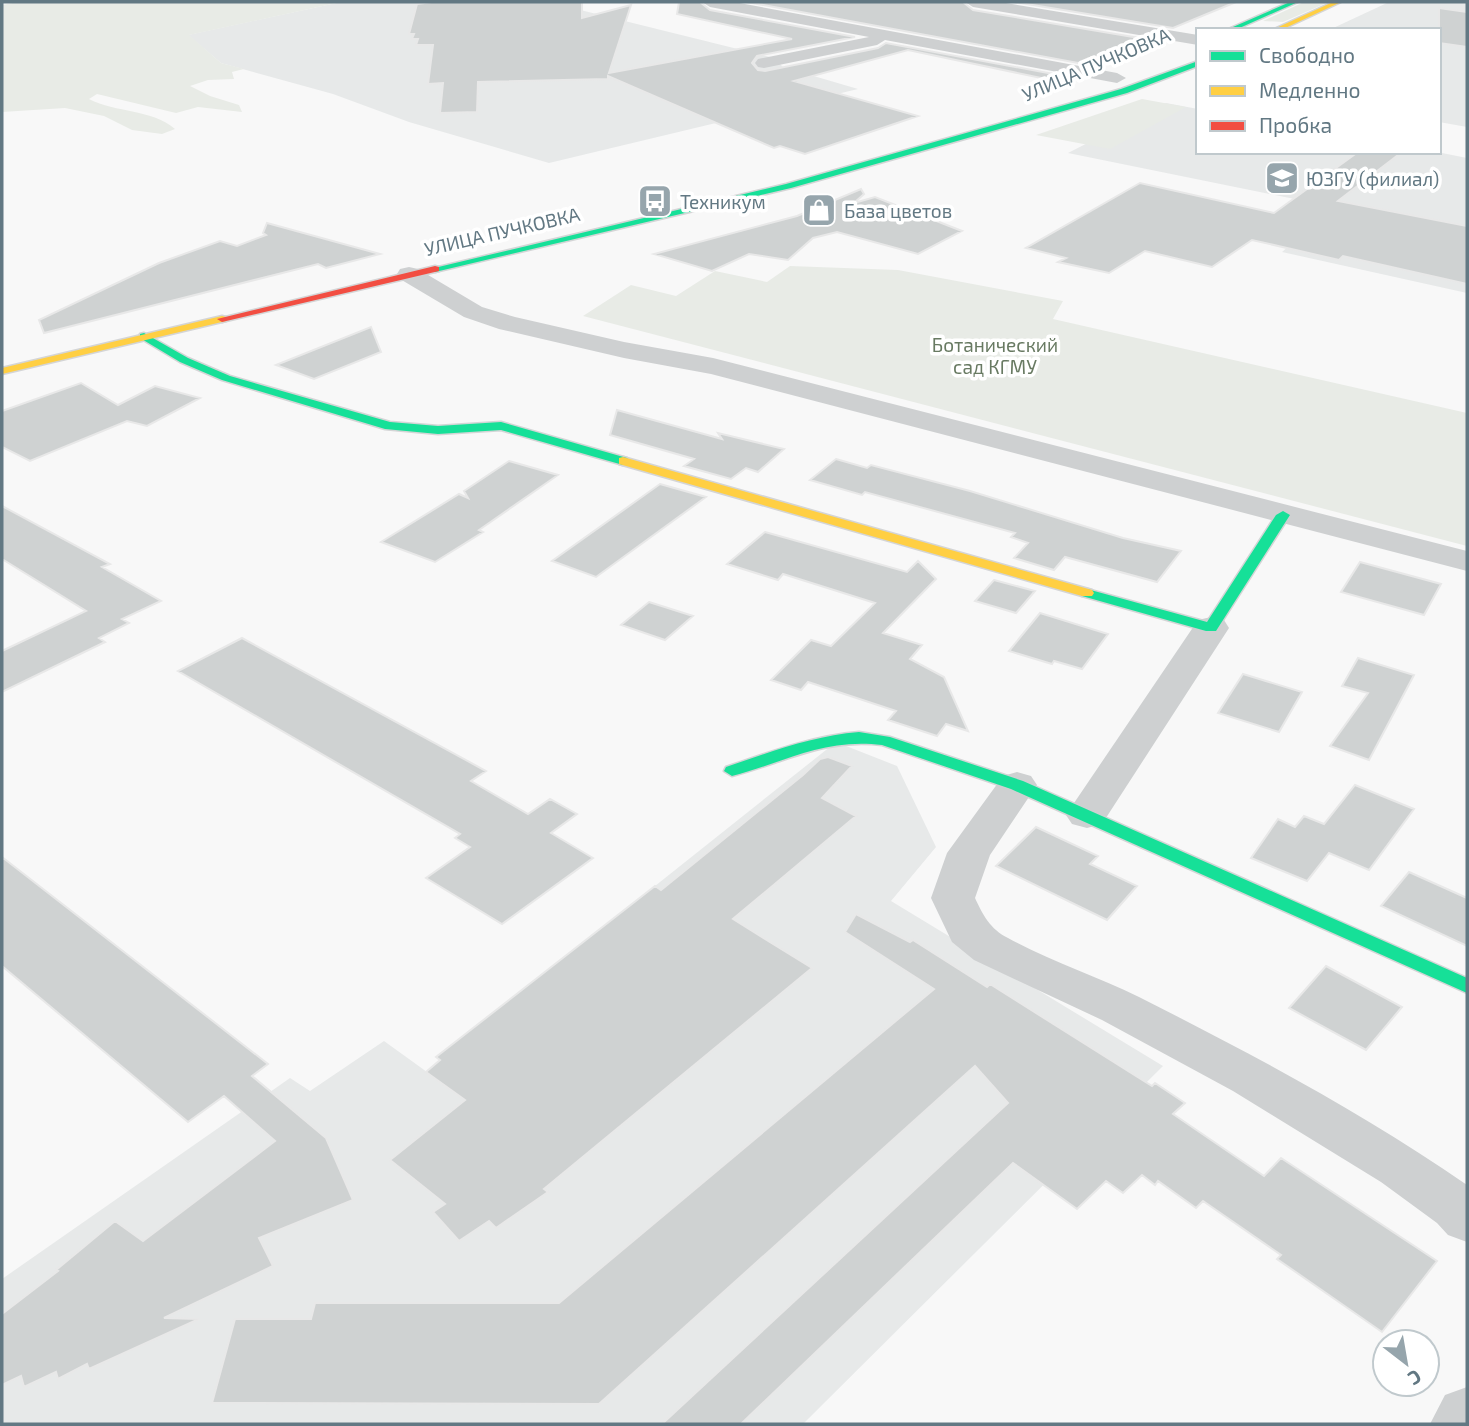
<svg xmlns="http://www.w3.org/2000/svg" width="1469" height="1426" font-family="'Exo 2',sans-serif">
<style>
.built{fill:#e7e9e9}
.green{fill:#e8ebe6}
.building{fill:#cfd2d2;stroke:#e8e8e8;stroke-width:2}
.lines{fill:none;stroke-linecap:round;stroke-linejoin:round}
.fast-casing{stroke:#d4d5d6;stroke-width:3}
.slow-casing{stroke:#d4d5d6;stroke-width:3}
.jam-casing{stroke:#d4d5d6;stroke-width:3}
.street{fill:#ced0d1;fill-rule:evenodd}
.fast{fill:#16e098;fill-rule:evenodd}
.slow{fill:#ffcf43;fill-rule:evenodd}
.jam{fill:#f24e42;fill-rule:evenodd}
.labels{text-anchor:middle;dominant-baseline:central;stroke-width:7;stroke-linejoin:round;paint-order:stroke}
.far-street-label{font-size:19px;fill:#627883;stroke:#fff}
.far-poi-label{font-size:19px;fill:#627883;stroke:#fff;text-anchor:start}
.far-park-label{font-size:19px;fill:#687a62;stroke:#fff}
</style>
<rect width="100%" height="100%" fill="#f8f8f8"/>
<!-- built -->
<path class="built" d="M341 2H548L774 58 783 67 858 89 549 163 409 122 333 94 221 63 188 35Z
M1389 2H1467V127L1439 122V30H1329Z
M1166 103 1198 109V152H1437L1467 158V293L1282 252 1334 207 1068 153Z
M836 742 897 766 936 847 891 901 1163 1066 803 1424H2V1279L290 1078 310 1091 384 1041 488 1116 722 925 655 886Z"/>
<!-- green -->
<path class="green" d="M18 2H341L189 35 221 63 244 69 232 72 234 79 208 80 190 86 210 96 239 105 242 112 198 107 176 113 97 94 89 99C116 113 152 109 175 129L162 134 132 130 104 116 65 108 2 112V5Z
M1304 2H1329L1283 22 1263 21Z
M1142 99 1186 107 1110 149 1036 135Z
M790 266 898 270 1063 301 1053 319 1467 413V546L583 316 631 285 676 296 715 271 767 282Z"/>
<!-- building -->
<path class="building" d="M432 2H582V18L631 5 609 73 792 39 677 14 679 2H700L710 10 855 37 757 56 752 63 758 70 765 71 878 48 886 43 1059 75 1046 79 908 50 794 81 918 116 805 154 780 146 774 148 608 76V79L478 82 477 112 440 113 443 83 428 84 433 45H416L418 39H412L414 34H409L417 4Z
M747 2H963L973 10 1151 40 1089 65Z
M1014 2H1236L1173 28Z
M1439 8 1467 12V47L1439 43Z
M1358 152H1402L1338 201 1467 226V284L1343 256 1339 260 1252 240 1212 267 1145 251 1109 273 1058 262 1066 258 1026 248 1140 183 1274 213Z
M861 189 864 194 854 203 875 197 962 231 918 254 837 232 813 238 788 260 749 254 712 271 654 254 797 216Z
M267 223 380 254 326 268 318 264 44 333 39 320 159 263 220 241 237 246 266 235 263 233Z
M371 327 381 352 314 379 276 365Z
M81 383 118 405 155 386 200 398 147 426 127 421 30 461 2 447V411Z
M617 410 722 439 718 433 784 449 758 472 746 468 731 479 684 466 694 459 610 435Z
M836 459 867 468 871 465 970 491 1123 538 1181 551 1157 582 1065 557 1054 570 1014 558 1028 543 1011 537 1015 533 865 492 862 495 810 480Z
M509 461 558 475 479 530 483 532 435 562 381 542 459 494 468 498 464 491Z
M660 484 706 497 596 577 552 561Z
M2 506 110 564 102 567 161 601 122 619 129 623 99 638 105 642 2 692V651L86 611 2 559Z
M765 532 907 572 918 561 936 579 883 633 922 645 910 659 944 677 968 731 946 724 937 736 888 720 896 711 808 682 801 690 771 680 811 640 831 646 875 603 783 574 778 580 727 564Z
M1360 562 1441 584 1424 615 1341 592Z
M994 580 1035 591 1016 613 975 601Z
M649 602 693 616 665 640 621 625Z
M1040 613 1108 634 1082 669 1054 661 1052 664 1009 651Z
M242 638 486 771 471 781 528 814 550 799 577 814 551 833 593 858 502 924 426 878 470 847 455 838 460 834 178 671Z
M1358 658 1414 675 1369 760 1330 746 1368 693 1342 686Z
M1243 674 1302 692 1279 732 1218 713Z
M828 757 852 766 822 798 856 816 733 919 812 968 544 1189 548 1192 496 1228 489 1221 459 1241 433 1212 445 1204 390 1160 465 1100 426 1072 440 1060 436 1057 655 886 661 890 803 775 820 759Z
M1355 785 1414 809 1369 870 1329 853 1307 881 1251 858 1278 819 1295 827 1304 816 1324 824Z
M1036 827 1098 856 1090 864 1137 886 1107 920 996 866Z
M2 857 268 1064 252 1076 326 1138 353 1200 259 1238 273 1266 164 1318 199 1319 89 1369 87 1364 58 1379 56 1372 24 1387 21 1376 2 1385V1314L58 1271 56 1270 115 1221 143 1241 275 1141 224 1096 188 1122 2 966Z
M1409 872 1467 898V946L1381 906Z
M856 914 910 942 913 940 987 987 990 984 1152 1086 1155 1083 1185 1103 1173 1114 1264 1176 1281 1158 1437 1261 1382 1332 1277 1259 1281 1255 1203 1201 1196 1208 1158 1181 1155 1185 1142 1175 1123 1193 1106 1181 1077 1209 1013 1163 741 1424H662L1008 1103 975 1066 599 1404 212 1403 235 1319H311L315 1303H559L934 989 845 932Z
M1326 966 1402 1007 1366 1050 1289 1008Z"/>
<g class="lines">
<!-- fast casing -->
<g class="fast-casing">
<path id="fast" d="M1290 2H1298L1235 30H1226Z
M1198 61V66L1127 93 791 188 435 272 430 269 786 184 1121 89Z
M144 333 188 358 230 376 390 422 438 426 501 422 627 458 629 461 623 465 501 430 438 434 385 429 222 380 180 362 140 338V334Z
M1283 511 1290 515 1216 631H1206L1082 596 1080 593 1087 589 1207 622 1276 515Z
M859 732 890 737 1023 781 1467 978V993L1011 789 882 745C823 738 786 762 732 776L724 771 726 767C770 752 812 736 859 732Z"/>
</g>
<!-- slow casing -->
<g class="slow-casing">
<path id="slow" d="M1333 2H1341L1281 30H1272Z
M222 316 226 317V321L2 374V368Z
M623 457 1092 590 1094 593 1092 596H1082L619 464V458Z"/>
</g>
<!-- jam casing -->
<g class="jam-casing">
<path id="jam" d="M435 266 439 267V271L222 322 217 319Z"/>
</g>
<!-- street -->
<path class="street" d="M702 2H734L1117 73 1126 78 1117 83 885 40 877 45 764 68 758 67 755 63 758 59 869 37 710 7Z
M965 2H1000L1198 35V45L973 7Z
M409 267 418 269 482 307 515 317 624 342 713 358 1467 551V571L711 374 624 358 499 329 464 317 400 279 397 274 400 269Z
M1211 617 1224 620 1229 628 1102 824 1087 828 1072 824 1066 815 1072 806 1198 620Z
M1017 772 1031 776 1037 785 990 855 975 898C983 915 990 929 1008 938 1050 961 1096 976 1139 997 1252 1054 1363 1113 1467 1185V1242L1448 1235 1437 1223 1381 1182 1233 1091 1102 1020 974 960 952 942 931 898 947 853 1003 776Z
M1467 1387V1424H1430L1445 1395Z"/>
<!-- fast -->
<use href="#fast" class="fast"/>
<!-- slow -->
<use href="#slow" class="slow"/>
<!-- jam -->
<use href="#jam" class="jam"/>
</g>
<!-- icons -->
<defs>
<g id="university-square" transform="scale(1.75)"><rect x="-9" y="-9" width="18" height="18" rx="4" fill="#96a5ac" stroke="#fff"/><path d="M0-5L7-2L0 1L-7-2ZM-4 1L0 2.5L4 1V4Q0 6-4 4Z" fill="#fff"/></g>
<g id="bus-square" transform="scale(1.75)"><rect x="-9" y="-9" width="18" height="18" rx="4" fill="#96a5ac" stroke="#fff"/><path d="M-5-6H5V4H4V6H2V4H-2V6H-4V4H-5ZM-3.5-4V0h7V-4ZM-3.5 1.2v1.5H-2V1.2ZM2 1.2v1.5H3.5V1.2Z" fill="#fff"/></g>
<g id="shop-square" transform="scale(1.75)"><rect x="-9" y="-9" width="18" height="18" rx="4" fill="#96a5ac" stroke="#fff"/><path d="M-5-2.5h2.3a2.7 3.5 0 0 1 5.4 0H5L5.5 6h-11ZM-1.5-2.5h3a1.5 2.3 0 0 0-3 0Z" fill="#fff"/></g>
</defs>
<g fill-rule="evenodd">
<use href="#university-square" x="1282" y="178"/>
<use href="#bus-square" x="655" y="201"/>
<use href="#shop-square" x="819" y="210"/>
</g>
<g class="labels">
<!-- far-street labels -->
<g class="far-street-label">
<text transform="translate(1096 64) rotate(-23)">УЛИЦА ПУЧКОВКА</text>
<text transform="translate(502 231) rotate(-13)">УЛИЦА ПУЧКОВКА</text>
</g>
<!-- far-poi labels -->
<g class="far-poi-label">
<text x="1306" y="178">ЮЗГУ (филиал)</text>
<text x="680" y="201">Техникум</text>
<text x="844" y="210">База цветов</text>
</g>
<!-- far-park labels -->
<g class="far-park-label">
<text x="995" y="344">Ботанический<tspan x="995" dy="22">сад КГМУ</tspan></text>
</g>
</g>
<!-- border -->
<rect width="1469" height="1426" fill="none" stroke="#627883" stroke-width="7"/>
<!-- legend -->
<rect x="1196" y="28" width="245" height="126" fill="#ffffff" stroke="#c0c9cd" stroke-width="2"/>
<rect x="1210" y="51" width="35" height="10" fill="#16e098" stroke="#c0c9cd" stroke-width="2"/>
<text x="1259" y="63" font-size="21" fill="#627883">Свободно</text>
<rect x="1210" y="86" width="35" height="10" fill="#ffcf43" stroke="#c0c9cd" stroke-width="2"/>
<text x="1259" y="98" font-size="21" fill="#627883">Медленно</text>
<rect x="1210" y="121" width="35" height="10" fill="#f24e42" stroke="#c0c9cd" stroke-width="2"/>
<text x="1259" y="133" font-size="21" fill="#627883">Пробка</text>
<!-- north arrow -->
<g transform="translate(1406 1363) rotate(149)"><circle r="33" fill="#ffffff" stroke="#c0c9cd" stroke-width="2"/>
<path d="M0-5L12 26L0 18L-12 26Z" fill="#96a5ac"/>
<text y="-10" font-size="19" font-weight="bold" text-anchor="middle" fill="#627883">С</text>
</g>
</svg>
